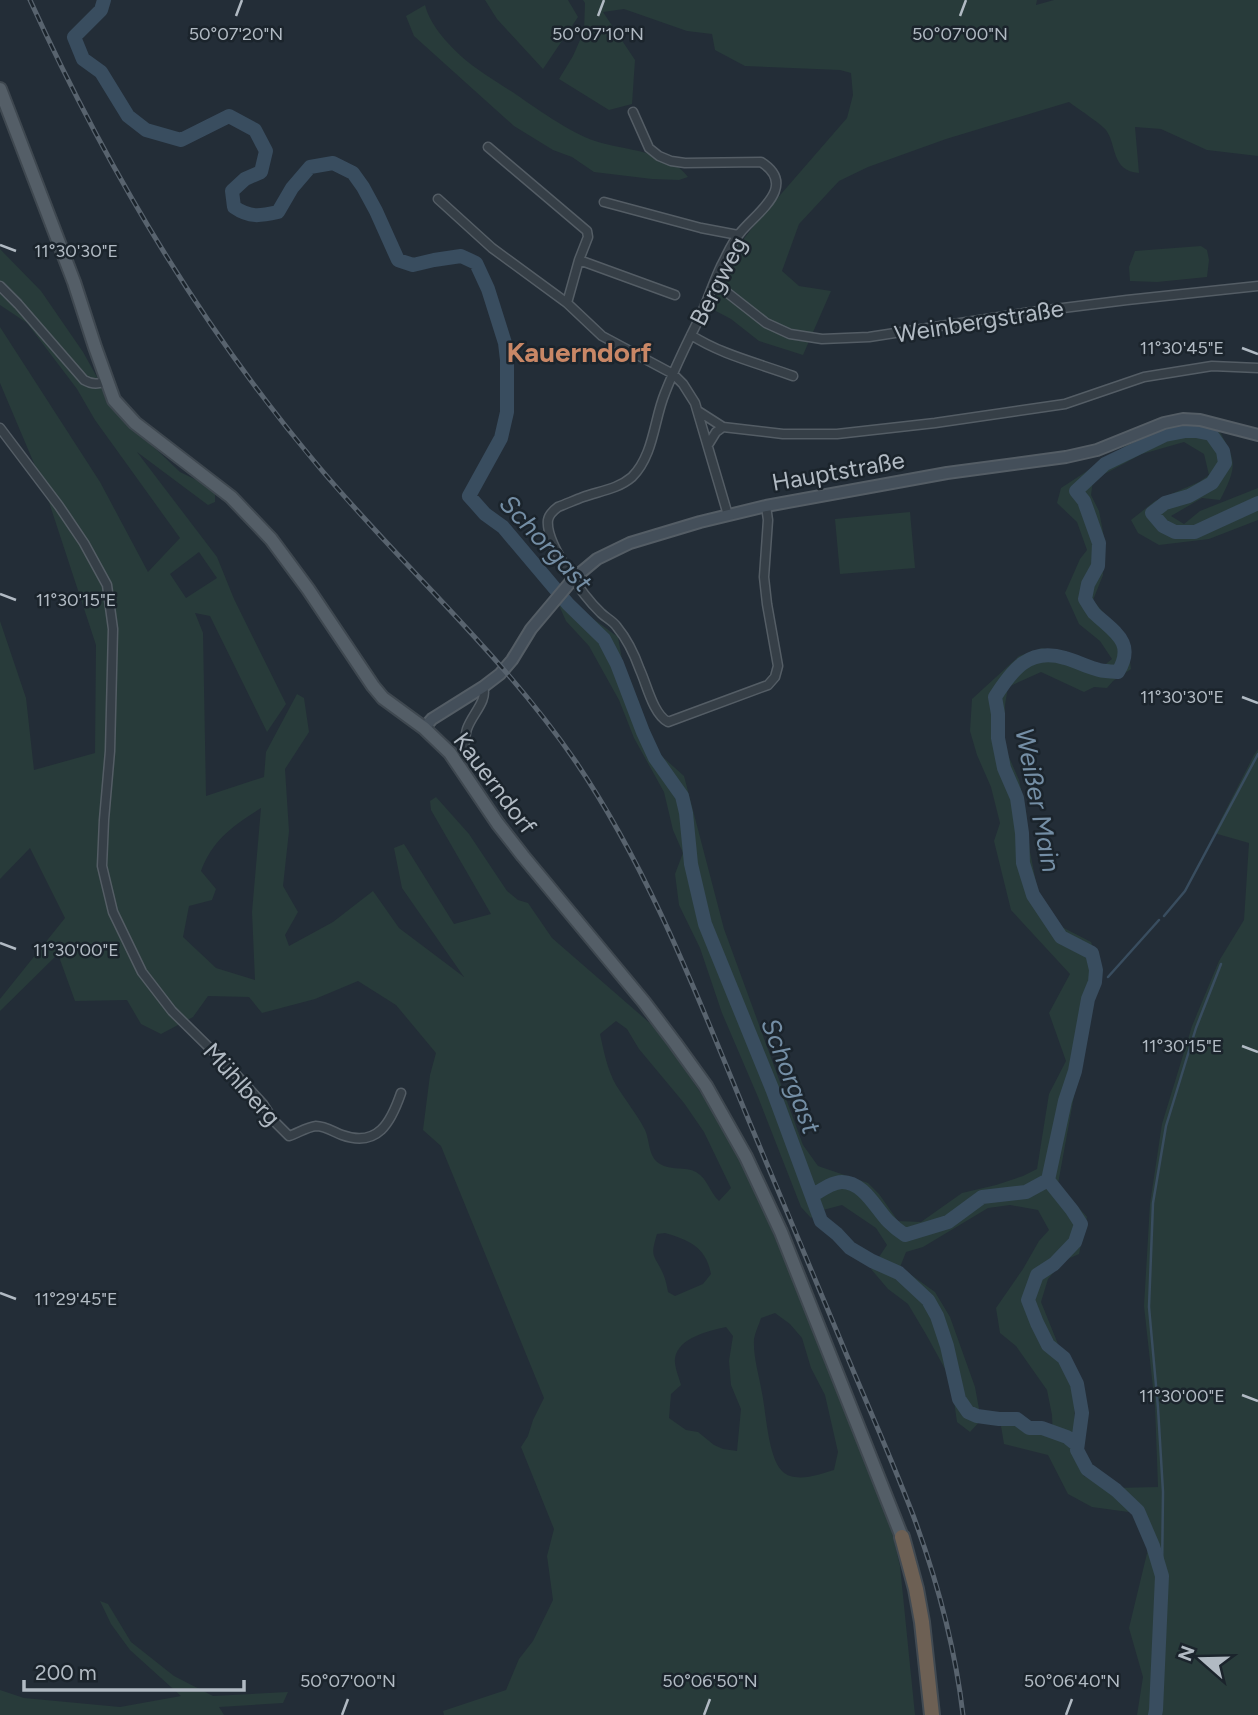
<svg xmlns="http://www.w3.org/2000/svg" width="1258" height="1715" font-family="Figtree,sans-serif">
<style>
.green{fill:#283b3a;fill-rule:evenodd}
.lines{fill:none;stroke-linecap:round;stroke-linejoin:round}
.stream{stroke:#394d5f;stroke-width:2.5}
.river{stroke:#394d5f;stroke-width:14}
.street-casing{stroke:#545d65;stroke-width:11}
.secondary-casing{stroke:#545d65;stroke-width:14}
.primary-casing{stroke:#3f4850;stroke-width:16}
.highway-casing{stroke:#414a52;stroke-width:18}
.street{stroke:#363f47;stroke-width:8}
.secondary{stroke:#444f5a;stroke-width:10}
.primary{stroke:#545e67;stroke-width:12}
.highway{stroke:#6d6054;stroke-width:14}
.rail-casing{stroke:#58636e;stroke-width:5}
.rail{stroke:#1b242c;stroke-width:2.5;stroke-dasharray:8;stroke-linecap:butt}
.ticks{fill:none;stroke:#b1bac3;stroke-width:2.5}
.labels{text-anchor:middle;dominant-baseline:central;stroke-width:5;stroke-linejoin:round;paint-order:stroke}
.street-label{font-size:24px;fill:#b1bac3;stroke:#1b242c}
.water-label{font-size:26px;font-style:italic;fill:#748ea5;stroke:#1b242c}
.quarter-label{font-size:28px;font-weight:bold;fill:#c98766;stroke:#1b242c}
.ticks-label{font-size:18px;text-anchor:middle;fill:#b1bac3;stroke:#1b242c;stroke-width:5;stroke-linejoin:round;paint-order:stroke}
</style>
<rect width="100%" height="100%" fill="#232d37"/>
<!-- green -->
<path class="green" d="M485 0H568L578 17 543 69 497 19Z
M583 0H1037L1036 5 1054 0H1258V156L1207 150 1161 129 1135 127 1139 173C1111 171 1117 145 1106 130 1100 123 1077 108 1069 102L946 139 868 167 839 181 799 224 782 271 799 286 831 291 803 355 759 341 731 319 712 309 732 254 756 223 847 118 853 95 851 73 840 70 745 66 715 50 712 34 687 31 624 9 603 12 635 60 632 104 609 110 559 79 573 56 584 31 585 3Z
M425 5C430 25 447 43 462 57 477 70 495 81 511 91 534 107 569 132 595 141 625 151 668 150 688 177L679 180 652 179 594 172 572 157 553 150 514 126 414 36 406 16Z
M1201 246 1207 250 1209 260 1207 277 1157 282 1130 281 1129 267 1135 251Z
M0 249 41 291 83 352 116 411 180 472 215 489V502L208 505 137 452 217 557 234 599 286 704 267 732 210 616 195 613 203 633 206 796 264 777 266 752 297 694 304 698 309 732 285 769 289 831 283 886 298 912 285 935 289 946 333 922 373 891 399 928 464 977 402 888 394 848 404 844 454 924 491 914 431 810 430 801 436 797 469 834 507 891 518 900 528 903 552 938 659 1031 729 1135 767 1219 836 1384 890 1523 900 1566 915 1715H444L443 1711 506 1690 519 1659 533 1641 553 1600 547 1556 554 1529 521 1447 528 1436 533 1420 544 1398 441 1146 423 1130 430 1075 436 1053 396 1005 358 981 315 999 262 1013 249 997 208 996 193 1017 161 1034 141 1024 127 1000 75 1001 58 954 0 1011V999L65 918 30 848 0 879V621L26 698 34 770 95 753 96 645 44 487 0 383V327L100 482 148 572 180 538 95 420 77 389 27 323 0 305ZM199 552 217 578 186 598 170 574ZM261 808 252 912 255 980 216 968 183 937 189 906 212 900 216 889 201 871C213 839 233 826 261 808ZM616 1021 627 1029 639 1049 684 1103 704 1132 731 1188 719 1201C710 1193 708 1179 696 1172 686 1166 670 1171 660 1164 648 1157 650 1141 645 1130 637 1114 625 1100 616 1085 607 1069 604 1052 600 1034ZM665 1233C689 1240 706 1247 711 1274L703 1284 675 1296 668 1292C667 1287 666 1281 664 1276 655 1254 649 1260 657 1234ZM775 1313 790 1324 802 1338 811 1368 825 1395 838 1452 834 1470C820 1474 795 1484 782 1471 768 1457 766 1412 762 1393 759 1375 753 1357 754 1339 755 1332 759 1325 761 1318ZM726 1327 733 1336 729 1361 731 1385 741 1409 737 1451 723 1449 714 1445 698 1432 686 1430 669 1418 671 1394 681 1385C679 1377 674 1367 675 1358 679 1337 709 1331 726 1327Z
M1214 421C1234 459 1241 460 1220 500L1202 498 1171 516 1184 524 1200 511 1258 488V520L1209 539 1159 545 1138 533 1131 520 1155 501 1199 482 1209 475 1204 454 1184 442 1142 454 1093 480 1091 495 1099 511 1105 542 1103 575 1093 600 1127 641 1131 669 1113 681 1107 688 1094 687 1084 692 1041 672 1008 687 1005 705V748L1019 780 1026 811 1030 852 1038 892 1060 926 1091 942 1102 970 1084 1041 1058 1184 1087 1217 1079 1254 1063 1261 1048 1279 1041 1302 1068 1369 1075 1391 1074 1453 1084 1476 1115 1488 1158 1487 1155 1406 1144 1306 1150 1204 1162 1124 1192 1026 1219 961 1244 920 1249 843 1214 833 1254 755 1258 749V1715H1137L1143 1677 1129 1628 1149 1545 1136 1513 1092 1507 1068 1494 1048 1455 1004 1444 1000 1420 1026 1430 1053 1437 1052 1415 1047 1390 1016 1346 1000 1333 996 1308 1023 1269 1039 1241 1049 1230 1038 1210 1010 1205 988 1208 923 1247 906 1252 900 1267 935 1292 950 1317 975 1387 981 1420 970 1432 957 1422 951 1380 927 1336 908 1304 888 1289 871 1269 887 1245 876 1228 842 1205 823 1210 811 1218 801 1207 758 1097 722 1013 700 948 679 905 675 874 683 853 673 830 664 792 634 738 619 700 589 646 566 621 556 599 564 591 570 602 618 637 624 670 639 702 641 717 656 751 684 776 724 929 803 1145 818 1166 868 1183 879 1194 898 1221 921 1222 962 1193 996 1185 1023 1176 1037 1169 1049 1094 1066 1061 1049 1013 1070 974 1011 910 994 841 1000 823 991 787 977 755 970 731 972 699 1019 656 1042 648 1102 667 1112 659 1100 641 1079 624 1065 593 1080 559 1087 550 1077 522 1057 503 1061 488 1147 432 1185 422Z
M910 512 915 568 840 574 835 519Z
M100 1601 108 1604 131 1642 174 1676 213 1696 288 1692 283 1703 219 1707 224 1715H0V1690L24 1698 120 1707 181 1696 130 1650 111 1624Z"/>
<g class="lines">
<!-- stream -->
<path class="stream" d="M1164 916 1185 891 1258 754
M1108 977 1159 920
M1162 1576 1163 1492 1158 1408 1149 1307 1153 1203 1166 1126 1196 1028 1221 964"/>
<!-- river -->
<path class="river" d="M104 0 101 10 74 37 83 59 101 72 128 116 146 130 181 140 229 116 255 130 266 151 261 172 245 179 232 191 234 207C250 218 260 216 278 212L292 188 310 167 333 163 353 173 363 187 376 211 398 260 413 265 434 260 461 256 476 263 488 289 505 343 507 360V412L501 438 469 496 485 514 503 527 568 604 604 639 617 664 643 732 655 758 682 796 686 813 691 864 705 924 773 1091 821 1221 837 1234 850 1248 872 1261 899 1273 928 1300 937 1316 947 1346 959 1399 968 1412 977 1416 999 1419H1017L1029 1428H1042L1067 1437 1077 1445
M812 1196C820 1191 832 1182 842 1182 863 1182 875 1207 888 1221 893 1226 899 1231 905 1235L948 1222 982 1197 1026 1192 1048 1180
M1155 1715 1156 1710 1162 1576 1153 1546 1138 1511 1116 1490 1087 1469 1077 1450 1082 1413 1077 1384 1064 1358 1048 1345 1037 1323 1028 1300 1037 1275 1054 1264 1075 1242 1081 1224 1072 1210 1048 1180 1065 1101 1075 1071 1088 999 1095 982 1096 970 1092 953 1061 937 1033 895 1023 863 1022 833 1017 798 1004 768 998 738V714L995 697C1012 670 1029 647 1065 658 1076 661 1085 666 1096 669 1103 672 1111 671 1118 672 1136 642 1114 632 1094 613 1091 609 1088 604 1085 599L1088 584 1098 566 1099 543 1084 501 1076 491 1105 464 1165 435 1191 430 1211 434 1223 451 1225 463 1212 483 1189 496 1165 503 1152 513 1163 526 1175 532H1195L1258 503"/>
<!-- street casing -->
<g class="street-casing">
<path id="street" d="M633 112 649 148 659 156 671 161 685 163 761 162C799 186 756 213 740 233 732 242 727 255 721 266 712 285 706 306 696 325 685 347 674 370 665 393 654 419 654 455 632 477 618 489 600 491 583 497 575 500 566 504 558 507 554 510 549 514 548 520 545 543 584 597 601 613 606 618 613 621 617 627 627 639 635 656 640 670 647 685 653 714 668 722L768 685 775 677 778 666 767 604 764 577 768 520 766 506
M488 147 587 231 588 237 579 260 567 303
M438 199 492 248 567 303 602 336 673 374 683 384 695 403 728 515
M604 202 701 228 738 235
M579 260 675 295
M715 283 766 323 790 334 822 339 869 337 1031 312 1127 300 1258 286
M0 286 18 304 84 380C93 385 98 384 108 381
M691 335C722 355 758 363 793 376
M698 411 723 427 783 434H837L935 423 1065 404 1144 377 1212 366 1258 368
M0 428 59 506 84 543 107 585 113 629 110 751 104 820 102 866 113 912 142 972 172 1011 232 1070 263 1104 274 1121 289 1136C298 1133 307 1127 316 1126 325 1126 334 1132 342 1135 378 1148 391 1122 401 1093
M708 445 716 432 723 427
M457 762 462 759C465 749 464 739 467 729 472 714 488 701 483 687"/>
</g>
<!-- secondary casing -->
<g class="secondary-casing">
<path id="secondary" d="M424 728 432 719 483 687 500 674 512 660 531 629 573 579 597 559 630 543 700 522 766 506 947 473 1066 457 1097 450 1164 423 1183 419 1200 420 1258 435"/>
</g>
<!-- primary casing -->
<g class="primary-casing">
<path id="primary" d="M0 89 74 282 95 347 114 400 135 423 231 497 271 539 308 589 373 686 383 698 424 728 450 753 498 824 523 856 644 1002 675 1043 706 1086 746 1157 781 1232 902 1537"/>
</g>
<!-- highway casing -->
<g class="highway-casing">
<path id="highway" d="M902 1537 916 1589 922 1622 932 1715"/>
</g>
<!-- street -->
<use href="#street" class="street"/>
<!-- secondary -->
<use href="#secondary" class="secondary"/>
<!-- primary -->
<use href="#primary" class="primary"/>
<!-- highway -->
<use href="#highway" class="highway"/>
<!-- rail casing -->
<g class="rail-casing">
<path id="rail" d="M30 0C106 167 201 327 319 467 403 567 502 654 576 762 651 873 698 998 749 1121 785 1206 820 1291 855 1375 875 1422 895 1468 913 1515 937 1580 955 1646 963 1715"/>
</g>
<!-- rail -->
<use href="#rail" class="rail"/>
</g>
<!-- ticks -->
<path class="ticks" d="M236 16 242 0M598 16 604 0M960 16 966 0M0 245 16 251M1242 348 1258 354M0 594 16 600M1242 697 1258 703M0 943 16 949M1242 1046 1258 1052M0 1293 16 1299M1242 1395 1258 1401M342 1715 348 1699M704 1715 710 1699M1066 1715 1072 1699"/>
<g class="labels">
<!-- street labels -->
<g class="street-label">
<text transform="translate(718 281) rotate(-63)">Bergweg</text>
<text transform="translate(979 321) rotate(-9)">Weinbergstraße</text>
<text transform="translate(838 471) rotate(-10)">Hauptstraße</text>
<text transform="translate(495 783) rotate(53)">Kauerndorf</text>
<text transform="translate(242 1084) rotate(48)">Mühlberg</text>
</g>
<!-- water labels -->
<g class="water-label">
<text transform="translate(546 543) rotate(47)">Schorgast</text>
<text transform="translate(1038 800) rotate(79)">Weißer Main</text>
<text transform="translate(791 1076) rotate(69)">Schorgast</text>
</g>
<!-- quarter labels -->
<g class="quarter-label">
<text x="579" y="352">Kauerndorf</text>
</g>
</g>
<g class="ticks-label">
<text x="236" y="40">50°07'20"N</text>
<text x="598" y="40">50°07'10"N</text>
<text x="960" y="40">50°07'00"N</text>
<text x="76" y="257">11°30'30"E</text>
<text x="1182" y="354">11°30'45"E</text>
<text x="76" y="606">11°30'15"E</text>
<text x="1182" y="703">11°30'30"E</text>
<text x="76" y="956">11°30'00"E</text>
<text x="1182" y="1052">11°30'15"E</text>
<text x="76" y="1305">11°29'45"E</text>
<text x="1182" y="1402">11°30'00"E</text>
<text x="348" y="1687">50°07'00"N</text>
<text x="710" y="1687">50°06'50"N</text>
<text x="1072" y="1687">50°06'40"N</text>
</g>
<!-- north arrow -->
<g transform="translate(1202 1659) rotate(290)" stroke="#1b242c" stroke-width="5" paint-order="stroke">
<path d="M0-5L12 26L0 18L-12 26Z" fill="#b1bac3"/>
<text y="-10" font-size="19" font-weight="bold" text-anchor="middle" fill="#b1bac3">N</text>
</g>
<!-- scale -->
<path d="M24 1680v10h220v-10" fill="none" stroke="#b1bac3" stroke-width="3.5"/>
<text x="35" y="1680" font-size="21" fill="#b1bac3" stroke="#1b242c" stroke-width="5" paint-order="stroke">200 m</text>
</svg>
